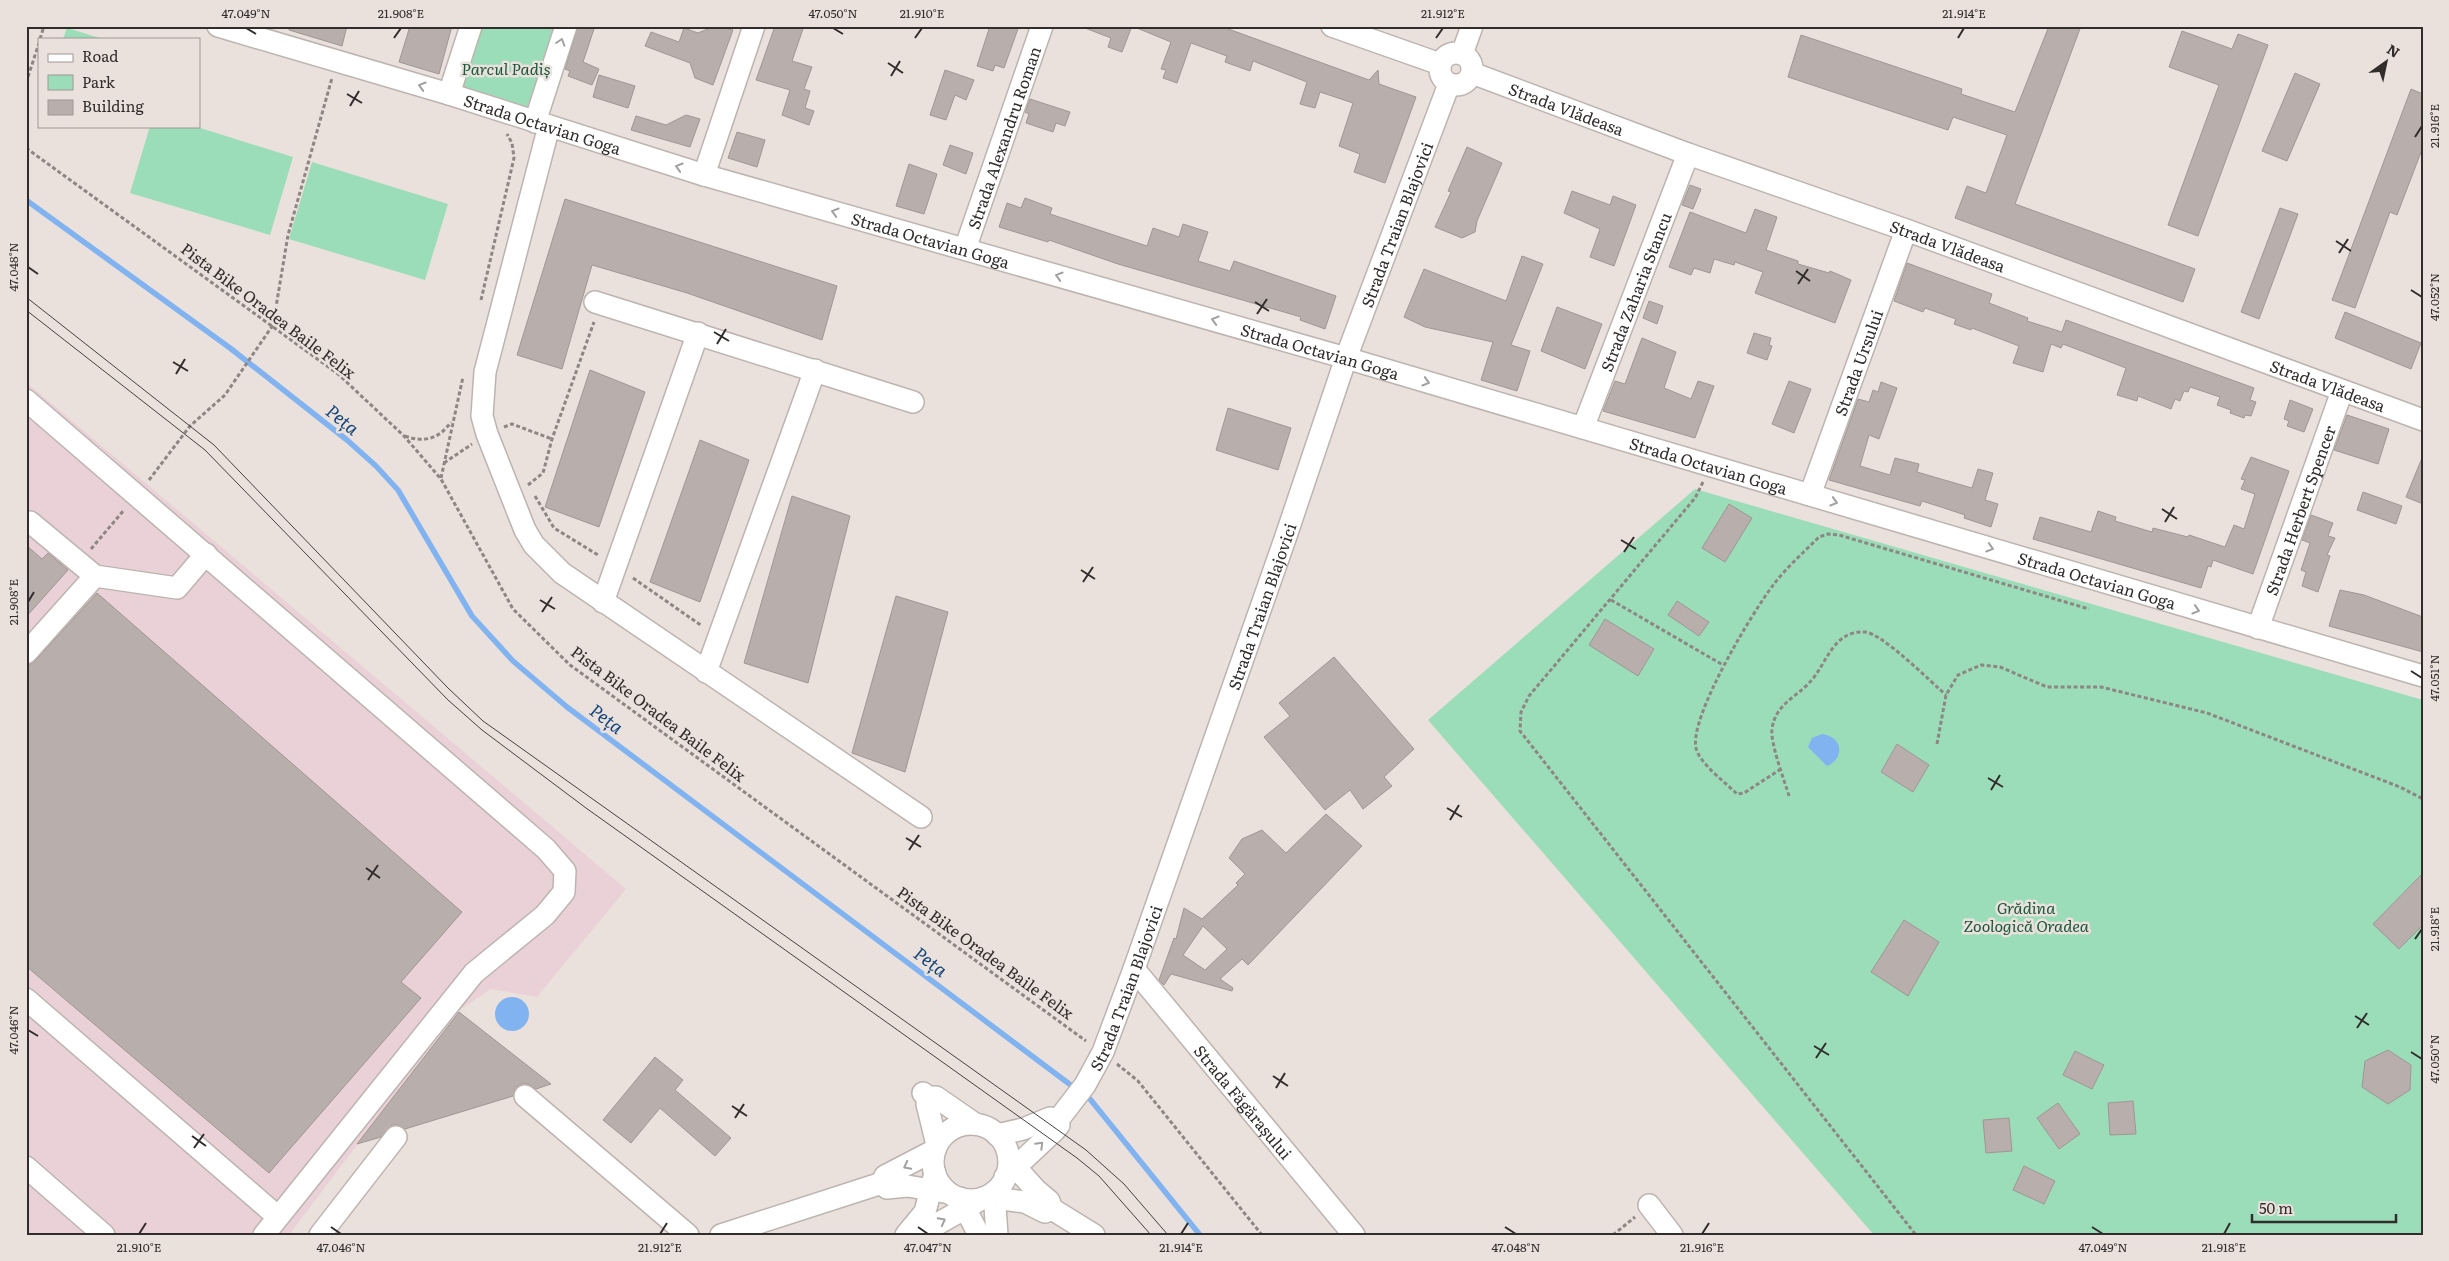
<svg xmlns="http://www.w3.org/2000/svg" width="2449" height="1261" font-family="Literata,serif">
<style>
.commercial{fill:#ead1d8}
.green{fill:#9bddb8}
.water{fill:#81b3f0}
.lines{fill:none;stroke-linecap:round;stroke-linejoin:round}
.stream{stroke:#81b3f0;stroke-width:5.5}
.building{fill:#b8aeac;stroke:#a09694;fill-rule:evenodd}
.minor-casing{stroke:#bdb4b0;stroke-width:24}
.path{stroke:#8d8683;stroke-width:3;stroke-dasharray:4 2.5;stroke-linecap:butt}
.minor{stroke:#fff;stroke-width:21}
.tram{stroke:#464240;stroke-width:1}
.oneway{stroke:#a2a0a0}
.ticks{fill:none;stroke:#312d2c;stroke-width:2}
.labels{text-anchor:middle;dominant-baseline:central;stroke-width:5;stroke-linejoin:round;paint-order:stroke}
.park-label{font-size:16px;font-style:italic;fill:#19583b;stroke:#eae0dc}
.street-label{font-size:16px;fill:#312d2c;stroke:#eae0dc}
.water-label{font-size:18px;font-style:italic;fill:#11437a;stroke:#eae0dc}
.neatline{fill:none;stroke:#312d2c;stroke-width:2}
.ticks-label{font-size:12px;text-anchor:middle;fill:#312d2c}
</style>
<rect width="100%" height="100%" fill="#eae0dc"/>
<!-- commercial -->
<path class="commercial" d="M26 382 626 889 537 997 491 989 458 1011 289 1235H26Z"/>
<!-- green -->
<path class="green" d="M471 26H566L535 122 449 94Z
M67 28 103 39H63Z
M150 126H194L293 157 270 235 130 193Z
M312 162 448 204 425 280 289 239Z
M1695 489 2423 700V1235H1874L1428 720Z"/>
<!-- water -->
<path class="water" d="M1822 734C1842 736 1846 758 1827 766L1808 747 1812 738Z
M495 1014a17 17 0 1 1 34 0a17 17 0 1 1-34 0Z"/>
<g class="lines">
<!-- stream -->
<path class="stream" d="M26 200 230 348 347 440 376 466 398 490 472 616 513 661 567 707 1076 1089
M1083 1094 1090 1099 1200 1235"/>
</g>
<!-- building -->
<path class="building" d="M289 26H347L342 46 289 30Z
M410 26H452L439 74 399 62Z
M578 26H595L583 62 599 69 592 85 568 76 570 71 565 69Z
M715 26 733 30 713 85 695 78 690 63 645 46 651 32 679 42 684 28 698 33Z
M775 26H804L792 61 812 67 804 89 810 91 805 108 814 111 809 125 782 115 790 90 756 80Z
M990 26H1019L1004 68 995 65 993 71 977 66Z
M1085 26H1132L1122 52 1108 47 1111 38 1085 28Z
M1132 26H1220L1369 80 1378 70 1379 84 1416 97 1385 183 1354 172 1360 154 1339 146 1353 103 1320 92 1315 108 1300 104 1307 82 1253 61 1250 71 1225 62 1227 56 1191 43 1177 83 1163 78 1166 70 1161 69 1171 42Z
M2049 26H2081L2015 204 2195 269 2183 302 1955 218 1967 186 1986 193 2007 135 1953 117 1948 130 1788 77 1801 35 1962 89 1961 94 2015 112Z
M2182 31 2232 49 2238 34 2268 45 2198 236 2168 225 2219 85 2169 67Z
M945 70 974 80 966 100 955 95 946 120 930 115Z
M2295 73 2320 84 2287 161 2262 151Z
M599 75 635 86 628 108 593 97Z
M2411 89 2423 94V147L2397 215 2390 212 2355 308 2332 300Z
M1030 99 1070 112 1065 126 1056 123 1053 132 1026 123 1029 114 1025 112Z
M686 115 700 119 690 147 631 130 636 116 666 125Z
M737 132 765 140 757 167 728 158Z
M950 145 973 153 966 174 943 165Z
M1467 147 1502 163 1477 221 1475 232 1462 238 1435 227 1451 192 1448 191Z
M909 164 937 174 924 214 896 206Z
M1690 185 1701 189 1693 209 1682 205Z
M1572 191 1610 205 1613 196 1636 205 1614 266 1590 257 1600 229 1564 213Z
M1025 198 1052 208 1050 214 1147 246 1153 228 1179 237 1183 224 1208 232 1198 261 1230 271 1234 261 1336 296 1325 329 1300 320 1301 317 1118 264 1049 240 1048 242 999 227 1007 203 1021 208Z
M565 199 837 286 822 340 687 293 592 265 562 369 517 355Z
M2280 208 2298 214 2259 319 2241 312Z
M1755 209 1777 217 1766 250 1798 261V264L1829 273 1830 271 1851 280 1835 323 1755 293 1763 272 1735 262 1734 265 1714 259 1710 273 1694 268 1691 275 1669 267 1690 212 1746 233Z
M1522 256 1543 264 1511 345 1530 351 1517 391 1481 380 1493 342 1425 327 1404 317 1424 269 1506 301Z
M1907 263 1992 294 1989 303 2028 318 2027 321 2062 332 2066 320 2254 388 2250 400 2256 402 2251 416 2245 415 2244 418 2230 413 2231 410 2217 405 2220 397 2190 387 2188 392 2184 391 2180 401 2175 399 2171 409 2138 396 2137 401 2117 395 2126 368 2063 344 2061 348 2051 344 2043 372 2013 363 2019 346 1972 328 1971 330 1954 324 1956 319 1925 308 1923 312 1894 301Z
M1649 301 1663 306 1657 324 1643 318Z
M1557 307 1602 324 1585 369 1541 351Z
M2345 312 2421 343 2411 369 2335 338Z
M1754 333 1771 338 1769 345 1772 346 1767 360 1747 353Z
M1642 338 1676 352 1664 388 1691 399 1698 381 1714 386 1695 438 1603 411 1615 381 1625 384Z
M590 370 645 392 599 527 545 507Z
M1789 381 1811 389 1794 433 1772 424Z
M1881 382 1897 388 1879 439 1869 435 1860 466 1890 475 1895 458 1919 464 1917 472 1972 488 1978 469 1993 473 1985 500 1998 504 1991 527 1964 518 1965 515 1944 508 1922 501 1920 506 1829 480 1858 399 1869 402 1873 390 1878 392Z
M2290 400 2313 409 2304 432 2287 426 2289 421 2284 419Z
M1228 408 1291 428 1278 470 1216 450Z
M2347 415 2389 429 2378 464 2334 450Z
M700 440 749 460 700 602 650 582Z
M2251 457 2289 471 2253 574 2213 560 2211 567 2208 566 2201 588 2033 539 2040 517 2091 532 2098 511 2116 517 2115 521 2152 532 2153 528 2188 537 2189 535 2225 547 2234 525 2244 529 2255 494 2241 489 2245 480 2241 479Z
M2422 458H2423V504L2406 497Z
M2363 492 2402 506 2396 524 2357 510Z
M792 496 850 516 808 683 744 663Z
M1729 504 1752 518 1725 562 1702 548Z
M2311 515 2333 523 2328 536 2335 538 2327 555 2330 556 2318 592 2302 586 2306 572 2301 570 2310 543 2302 540Z
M26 545 42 559 48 553 68 570 26 617Z
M2340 590 2364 595 2423 617V652L2329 626Z
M97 593 462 912 401 982 421 998 269 1173 26 966V667L35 661Z
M896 596 948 612 905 772 852 753Z
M1677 601 1709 622 1699 636 1668 615Z
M1605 619 1654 649 1638 676 1589 645Z
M1334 657 1414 749 1384 777 1392 786 1363 809 1350 790 1325 810 1264 737 1290 716 1279 703Z
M1897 744 1929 765 1913 792 1881 772Z
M1326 814 1362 846 1248 965 1242 959 1220 979 1233 988 1232 991 1171 974 1164 985 1159 980 1174 938 1176 939 1184 908 1202 919 1238 885 1236 883 1245 874 1229 858 1242 839 1262 830 1286 853ZM1203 926 1227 949 1205 970 1183 955Z
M2423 873V925L2399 949 2373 924Z
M1904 920 1939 942 1908 996 1871 972Z
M459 1012 551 1084 536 1089 528 1084H521L515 1088 513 1096 405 1129 398 1125H392L381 1137 357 1144Z
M2388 1050 2411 1065 2410 1090 2388 1104 2362 1087 2365 1061Z
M2075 1051 2104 1065 2092 1089 2063 1075Z
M655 1057 683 1080 675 1090 731 1138 715 1156 660 1108 631 1143 603 1120Z
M2133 1101 2136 1134 2110 1135 2108 1103Z
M2058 1103 2080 1134 2059 1149 2037 1118Z
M2009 1118 2012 1151 1986 1153 1983 1120Z
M2024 1166 2055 1181 2044 1204 2013 1190Z"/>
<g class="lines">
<!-- minor casing -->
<g class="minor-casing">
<g id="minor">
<path id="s1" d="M218 26 449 94 704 175 1346 358 2423 676"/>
<path d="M1332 26 1440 64"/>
<circle cx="1456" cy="69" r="16"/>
<path d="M1462 54 1472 26"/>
<path id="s2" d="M1472 73 1688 154 1906 230 2423 420"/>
<path d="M449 94 471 26"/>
<path d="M535 122 566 26"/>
<path d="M549 126 485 372 482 416 487 434 525 530 534 545 562 573 921 817"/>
<path d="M704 175 754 26"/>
<path id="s3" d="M965 249 1042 26"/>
<path d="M595 302 913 402"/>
<path d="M26 400 546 849 565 871 564 892 545 915 474 973 264 1235"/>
<path id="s4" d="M1583 428 1688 154"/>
<path id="s5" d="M1810 495 1906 230"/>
<path d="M30 522 95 576 177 588 206 554"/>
<path d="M603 602 698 333"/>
<path id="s6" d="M2258 628 2342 391"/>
<path d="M26 653 95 576"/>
<path d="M706 672 815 370"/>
<path id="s7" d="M1134 969 1354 1235"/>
<path d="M26 999 278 1217"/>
<path d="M923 1093 928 1097H936L975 1124"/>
<path d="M525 1096 688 1235"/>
<path d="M928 1097 927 1104 937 1145"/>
<circle cx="971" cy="1162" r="38"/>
<path d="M997 1135 1023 1129 1050 1118 1058 1120"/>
<path d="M1009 1160 1036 1190 1049 1201 1052 1209 1094 1235"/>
<path d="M26 1167 104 1235"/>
<path id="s8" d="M1005 1177 1055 1130 1059 1125 1058 1120 1085 1085 1103 1052 1134 969 1286 536 1346 358 1449 84"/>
<path d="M882 1183 887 1188 907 1186 944 1192"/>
<path d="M994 1192 997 1235"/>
<path d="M986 1197 1025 1202 1045 1212 1052 1209"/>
<path d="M960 1198 979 1235"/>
<path d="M1649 1205 1672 1235"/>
<path d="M320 1235 396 1137"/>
<path d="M721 1235 882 1183 885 1176 935 1150"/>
<path d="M906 1235 925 1212 935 1173"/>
<path d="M918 1235 983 1198"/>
</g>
</g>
<!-- path -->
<path class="path" d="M40 39 44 26
M26 83 39 43
M26 148 338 374 404 436 441 479 513 609 570 665 1086 1041
M481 300 514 158 512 143 507 134
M504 427 512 424 552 439
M405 436C424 443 439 439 451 422
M444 463 472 444
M441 478 463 377
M149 480 190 426 225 395 273 325 288 235 332 78
M1703 482 1695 498 1529 696 1521 712 1520 731 1916 1235
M528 485 543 473 552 439 594 322
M535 496 554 528 598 555
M91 549 124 510
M633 578 702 626
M1611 600 1723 665
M1937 744 1946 695 1958 675 1981 665 2000 667 2047 687H2101L2207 713 2400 787 2423 799
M1781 769 1744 793 1737 794C1726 783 1699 763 1696 748 1689 717 1753 611 1774 584 1787 567 1804 552 1819 537L1828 534 1839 535 2089 609
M1789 796C1785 782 1770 743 1772 729 1775 705 1795 698 1809 683 1827 665 1832 630 1865 632 1882 633 1931 682 1946 695
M1117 1064 1138 1081 1262 1235
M1613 1235 1635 1217"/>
<!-- minor -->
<use href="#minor" class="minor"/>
<!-- tram -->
<path class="tram" d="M26 297 214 445 448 688 483 721 1086 1150 1124 1184 1168 1235
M26 310 205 450 448 700 482 730 586 808 1077 1158 1099 1176 1151 1235"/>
</g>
<!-- one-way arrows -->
<defs><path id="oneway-chevron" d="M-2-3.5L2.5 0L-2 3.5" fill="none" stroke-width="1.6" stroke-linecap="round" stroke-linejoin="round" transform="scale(1.25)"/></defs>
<g class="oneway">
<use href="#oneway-chevron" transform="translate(561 42) rotate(-72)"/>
<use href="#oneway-chevron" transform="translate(422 86) rotate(-164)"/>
<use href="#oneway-chevron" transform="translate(679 167) rotate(-163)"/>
<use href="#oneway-chevron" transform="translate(835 212) rotate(-164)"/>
<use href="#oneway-chevron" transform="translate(1059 276) rotate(-164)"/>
<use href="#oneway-chevron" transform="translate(1215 320) rotate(-164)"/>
<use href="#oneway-chevron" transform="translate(1426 382) rotate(17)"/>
<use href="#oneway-chevron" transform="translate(1834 502) rotate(17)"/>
<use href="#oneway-chevron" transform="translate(1990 548) rotate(17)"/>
<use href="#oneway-chevron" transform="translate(2196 610) rotate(17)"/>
<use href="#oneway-chevron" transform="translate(1040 1145) rotate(-45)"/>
<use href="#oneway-chevron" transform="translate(907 1166) rotate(153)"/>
<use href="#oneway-chevron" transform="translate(942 1221) rotate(-28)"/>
</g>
<!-- ticks -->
<path class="ticks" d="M246 28 256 34M833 28 843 34M394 38 401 28M915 38 922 28M1436 38 1443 28M1958 38 1964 28M888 63 903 73M891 76 900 61M347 94 362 103M350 106 359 91M2415 137 2422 126M2336 241 2351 251M2339 253 2348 239M28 267 38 274M1796 271 1810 281M1798 284 1808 269M2411 290 2422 297M1255 302 1269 311M1257 314 1267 299M714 332 729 341M717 344 726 329M173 362 188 371M176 374 185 359M2162 509 2177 519M2165 522 2174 507M1621 540 1636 549M1624 552 1634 537M1081 570 1095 579M1083 582 1093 567M540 600 555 609M28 602 34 592M542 612 552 597M2411 671 2422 678M1988 778 2003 787M1991 790 2000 775M1447 808 1462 817M1450 820 1459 805M906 838 921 847M909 850 919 835M366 868 380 878M368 880 378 865M2415 939 2422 929M2355 1016 2369 1025M2357 1028 2367 1013M28 1030 38 1036M1814 1046 1829 1055M2411 1052 2422 1059M1816 1058 1826 1043M1273 1076 1288 1086M1276 1088 1285 1073M732 1106 747 1116M735 1118 744 1104M192 1136 206 1146M194 1148 204 1134M331 1227 341 1234M918 1227 928 1234M1505 1227 1516 1234M2092 1227 2103 1234M139 1234 146 1223M660 1234 667 1223M1181 1234 1188 1223M1702 1234 1709 1223M2224 1234 2230 1223"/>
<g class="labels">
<!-- park labels -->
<g class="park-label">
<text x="506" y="68">Parcul Padiș</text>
<text x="2026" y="907">Grădina<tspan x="2026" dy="18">Zoologică Oradea</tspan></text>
</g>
<!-- street labels -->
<g class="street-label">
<text stroke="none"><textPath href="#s2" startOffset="101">Strada Vlădeasa</textPath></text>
<text stroke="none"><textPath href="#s1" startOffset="339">Strada Octavian Goga</textPath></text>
<text stroke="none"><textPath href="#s3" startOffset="118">Strada Alexandru Roman</textPath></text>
<text stroke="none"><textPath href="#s8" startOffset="1040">Strada Traian Blajovici</textPath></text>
<text stroke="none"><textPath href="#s1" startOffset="744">Strada Octavian Goga</textPath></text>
<text stroke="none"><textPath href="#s2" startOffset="506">Strada Vlădeasa</textPath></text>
<text stroke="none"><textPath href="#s4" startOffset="146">Strada Zaharia Stancu</textPath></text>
<text transform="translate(269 310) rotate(37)">Pista Bike Oradea Baile Felix</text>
<text stroke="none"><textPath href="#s1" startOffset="1149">Strada Octavian Goga</textPath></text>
<text stroke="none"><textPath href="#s5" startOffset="141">Strada Ursului</textPath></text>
<text stroke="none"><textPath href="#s2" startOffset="911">Strada Vlădeasa</textPath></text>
<text stroke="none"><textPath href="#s1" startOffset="1554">Strada Octavian Goga</textPath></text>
<text stroke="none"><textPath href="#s6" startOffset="125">Strada Herbert Spencer</textPath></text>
<text stroke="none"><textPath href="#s1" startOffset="1959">Strada Octavian Goga</textPath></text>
<text stroke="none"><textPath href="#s8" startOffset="635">Strada Traian Blajovici</textPath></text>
<text transform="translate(659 713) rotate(37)">Pista Bike Oradea Baile Felix</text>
<text transform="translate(986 952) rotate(36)">Pista Bike Oradea Baile Felix</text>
<text stroke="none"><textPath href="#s8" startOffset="230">Strada Traian Blajovici</textPath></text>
<text stroke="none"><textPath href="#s7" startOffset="172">Strada Făgărașului</textPath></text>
</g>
<!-- water labels -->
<g class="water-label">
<text transform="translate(343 419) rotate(39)">Peța</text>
<text transform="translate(607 718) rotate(37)">Peța</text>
<text transform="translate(931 961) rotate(37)">Peța</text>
</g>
</g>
<!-- border -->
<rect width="2449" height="1261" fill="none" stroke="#eae0dc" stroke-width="55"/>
<!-- legend -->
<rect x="38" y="38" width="162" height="90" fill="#eae0dc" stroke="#a09896"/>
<rect x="48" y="54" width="25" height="8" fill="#ffffff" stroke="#a09896"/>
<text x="82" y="62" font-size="15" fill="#312d2c">Road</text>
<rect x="48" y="75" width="25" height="15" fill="#9bddb8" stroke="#a09896"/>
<text x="82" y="88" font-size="15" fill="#312d2c">Park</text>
<rect x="48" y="100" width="25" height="15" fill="#b8aeac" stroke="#a09896"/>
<text x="82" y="112" font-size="15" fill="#312d2c">Building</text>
<!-- north arrow -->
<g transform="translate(2386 62) rotate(33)" stroke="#eae0dc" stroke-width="4" paint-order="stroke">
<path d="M0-4L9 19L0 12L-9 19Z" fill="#312d2c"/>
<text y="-8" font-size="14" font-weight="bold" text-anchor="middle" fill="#312d2c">N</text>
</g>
<!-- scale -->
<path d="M2252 1214v8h144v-8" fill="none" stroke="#312d2c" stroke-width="2.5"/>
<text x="2259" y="1214" font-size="15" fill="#312d2c" stroke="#eae0dc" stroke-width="4" paint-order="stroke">50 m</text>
<rect x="28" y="28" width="2394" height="1206" class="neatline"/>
<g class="ticks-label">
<text x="246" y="18">47.049°N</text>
<text x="401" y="18">21.908°E</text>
<text x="833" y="18">47.050°N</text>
<text x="922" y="18">21.910°E</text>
<text x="1443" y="18">21.912°E</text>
<text x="1964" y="18">21.914°E</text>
<text transform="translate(2435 126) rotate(-90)" y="4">21.916°E</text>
<text transform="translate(14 267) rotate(-90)" y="4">47.048°N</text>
<text transform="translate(2435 297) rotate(-90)" y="4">47.052°N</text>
<text transform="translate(14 602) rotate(-90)" y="4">21.908°E</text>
<text transform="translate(2435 678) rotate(-90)" y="4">47.051°N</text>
<text transform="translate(2435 929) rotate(-90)" y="4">21.918°E</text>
<text transform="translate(14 1030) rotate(-90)" y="4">47.046°N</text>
<text transform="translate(2435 1059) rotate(-90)" y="4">47.050°N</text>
<text x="139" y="1252">21.910°E</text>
<text x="341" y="1252">47.046°N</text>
<text x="660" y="1252">21.912°E</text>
<text x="928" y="1252">47.047°N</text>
<text x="1181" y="1252">21.914°E</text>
<text x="1516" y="1252">47.048°N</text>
<text x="1702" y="1252">21.916°E</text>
<text x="2103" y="1252">47.049°N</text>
<text x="2224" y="1252">21.918°E</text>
</g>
</svg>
